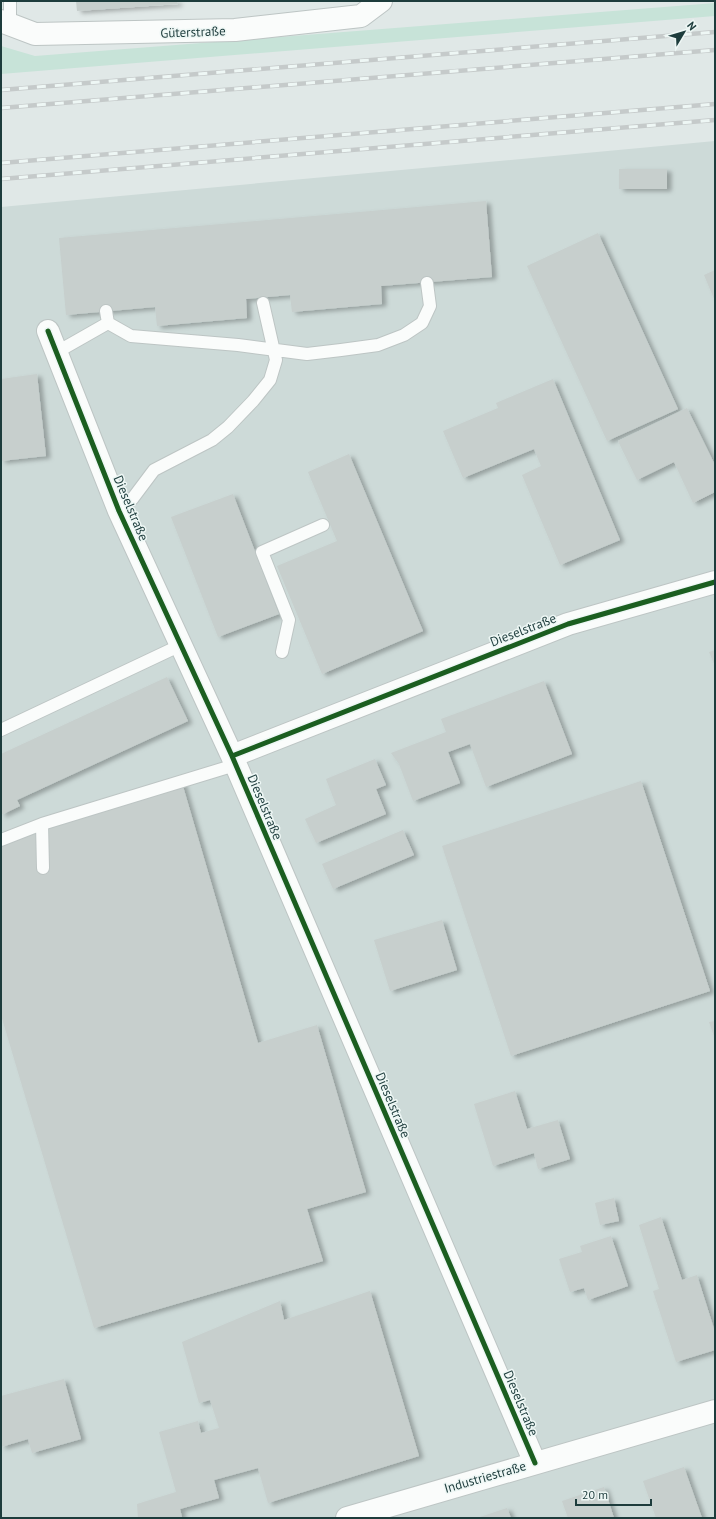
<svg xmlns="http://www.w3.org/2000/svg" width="716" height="1519" font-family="'PT Sans',sans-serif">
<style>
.built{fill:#cddad8}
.green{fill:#c7e3d8}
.building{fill:#c7cfcd;filter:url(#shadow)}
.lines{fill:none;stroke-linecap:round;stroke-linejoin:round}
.service-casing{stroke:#bdc5c4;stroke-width:14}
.minor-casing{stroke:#bdc5c4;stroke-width:24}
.service{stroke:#fafcfb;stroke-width:12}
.minor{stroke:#fafcfb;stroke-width:22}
.rail-casing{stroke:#c5caca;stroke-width:4.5}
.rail{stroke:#eef7f5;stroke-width:3;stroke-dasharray:9;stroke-linecap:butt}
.cycleway-casing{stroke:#eef7f5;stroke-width:8}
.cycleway{stroke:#1b5e20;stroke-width:5}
.labels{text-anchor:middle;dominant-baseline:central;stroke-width:3;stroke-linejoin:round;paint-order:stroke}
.street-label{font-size:13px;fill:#1d3c3c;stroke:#eef7f5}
</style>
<defs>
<filter id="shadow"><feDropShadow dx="4.5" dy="2.5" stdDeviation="2" flood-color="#0004"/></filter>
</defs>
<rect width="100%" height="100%" fill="#e0e8e7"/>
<!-- built -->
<path class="built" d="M715 141V1518H1V207Z"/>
<!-- green -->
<path class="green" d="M715 3V16L1 74V46L35 56Z"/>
<!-- building -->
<path class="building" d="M76 1H177L178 4 77 11Z
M619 169H667V189H619Z
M486 201 492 277 381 286 382 304 292 312 290 295 246 299 247 318 157 326 155 307 66 315 59 238Z
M598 233 678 409 607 441 527 266Z
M715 270V301L704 275Z
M37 374 46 456 1 461V379Z
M553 379 620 540 560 565 522 475 541 466 534 449 463 478 443 431 498 408 496 403Z
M687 408 715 465V492L693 503 674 462 637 480 618 441Z
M349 454 423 631 322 674 277 566 337 541 308 472Z
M233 494 279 614 218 637 171 517Z
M715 650V666L709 652Z
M167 677 188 721 17 800 20 806 1 815V754Z
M544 681 572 754 486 787 470 744 448 752 460 783 413 801 399 764 391 753 446 732 441 719Z
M375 759 386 785 376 789 386 814 316 843 305 819 336 805 326 779Z
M180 776 258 1043 317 1025 366 1192 307 1209 323 1261 94 1328 1 1015V843L46 830 42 817Z
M641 781 710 991 511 1056 442 846Z
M403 830 414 855 333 889 322 864Z
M442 920 457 970 390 991 374 940Z
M715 1021V1039L709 1022Z
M515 1091 527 1129 558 1120 570 1159 538 1169 534 1153 493 1166 474 1104Z
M614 1198 619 1221 600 1225 595 1203Z
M661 1217 682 1280 697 1275 715 1332V1350L676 1362 653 1291 659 1289 639 1225Z
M611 1236 628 1286 588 1300 584 1288 570 1292 559 1259 582 1252 580 1246Z
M370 1291 419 1456 268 1503 258 1468 214 1480 219 1498 180 1509 182 1517 138 1518 137 1504 176 1492 159 1432 198 1421 201 1433 219 1428 210 1400 199 1403 182 1342 280 1301 284 1320Z
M64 1379 81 1439 32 1453 28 1439 1 1447V1396Z
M684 1467 702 1518H656L643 1481Z
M604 1487 614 1518H568L562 1501Z
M507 1508 511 1518H477Z"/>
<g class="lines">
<!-- service casing -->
<g class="service-casing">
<path id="service" d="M10 23V1
M108 323 131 336 238 345 307 354 341 350 378 345 404 335 422 323 430 306 427 283
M57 352 108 323 106 311
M119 511 133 498 154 470 212 440 228 427 253 401 270 380 276 360 263 303
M282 652 289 620 262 552 323 525
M1 730 181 645
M42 824 43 868
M1 840 42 824 235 765"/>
</g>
<!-- minor casing -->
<g class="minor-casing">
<path id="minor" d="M1 21 35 34 235 30 361 16 381 1
M48 331 119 511 232 756
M535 1463 232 756 568 624 715 582
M347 1518 715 1411"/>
</g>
<!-- service -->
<use href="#service" class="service"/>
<!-- minor -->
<use href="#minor" class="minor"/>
<!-- rail casing -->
<g class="rail-casing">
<path id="rail" d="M1 90 715 32
M1 108 715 50
M1 163 715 104
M1 179 715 120"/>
</g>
<!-- rail -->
<use href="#rail" class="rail"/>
<!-- cycleway casing -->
<g class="cycleway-casing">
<path id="cycleway" d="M48 331 119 511 232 756
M535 1463 232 756 568 624 715 582"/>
</g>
<!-- cycleway -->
<use href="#cycleway" class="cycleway"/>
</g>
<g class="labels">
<!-- street labels -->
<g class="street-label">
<text transform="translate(193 32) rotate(-2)">Güterstraße</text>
<text transform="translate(131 508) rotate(67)">Dieselstraße</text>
<text transform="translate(523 630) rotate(-21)">Dieselstraße</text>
<text transform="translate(265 807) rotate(67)">Dieselstraße</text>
<text transform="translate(393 1105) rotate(67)">Dieselstraße</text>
<text transform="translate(521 1403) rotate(67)">Dieselstraße</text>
<text transform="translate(485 1477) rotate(-16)">Industriestraße</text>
</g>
</g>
<!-- border -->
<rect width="716" height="1519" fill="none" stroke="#1d3c3c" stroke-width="4"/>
<!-- north arrow -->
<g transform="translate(684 32) rotate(52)" stroke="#eef7f5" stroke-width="3" paint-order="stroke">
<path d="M0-3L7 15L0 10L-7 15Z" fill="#1d3c3c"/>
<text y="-6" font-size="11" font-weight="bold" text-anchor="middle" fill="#1d3c3c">N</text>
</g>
<!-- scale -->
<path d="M576 1499v6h75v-6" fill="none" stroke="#1d3c3c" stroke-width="2"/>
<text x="582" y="1499" font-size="12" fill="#1d3c3c" stroke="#eef7f5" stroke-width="3" paint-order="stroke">20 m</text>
</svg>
